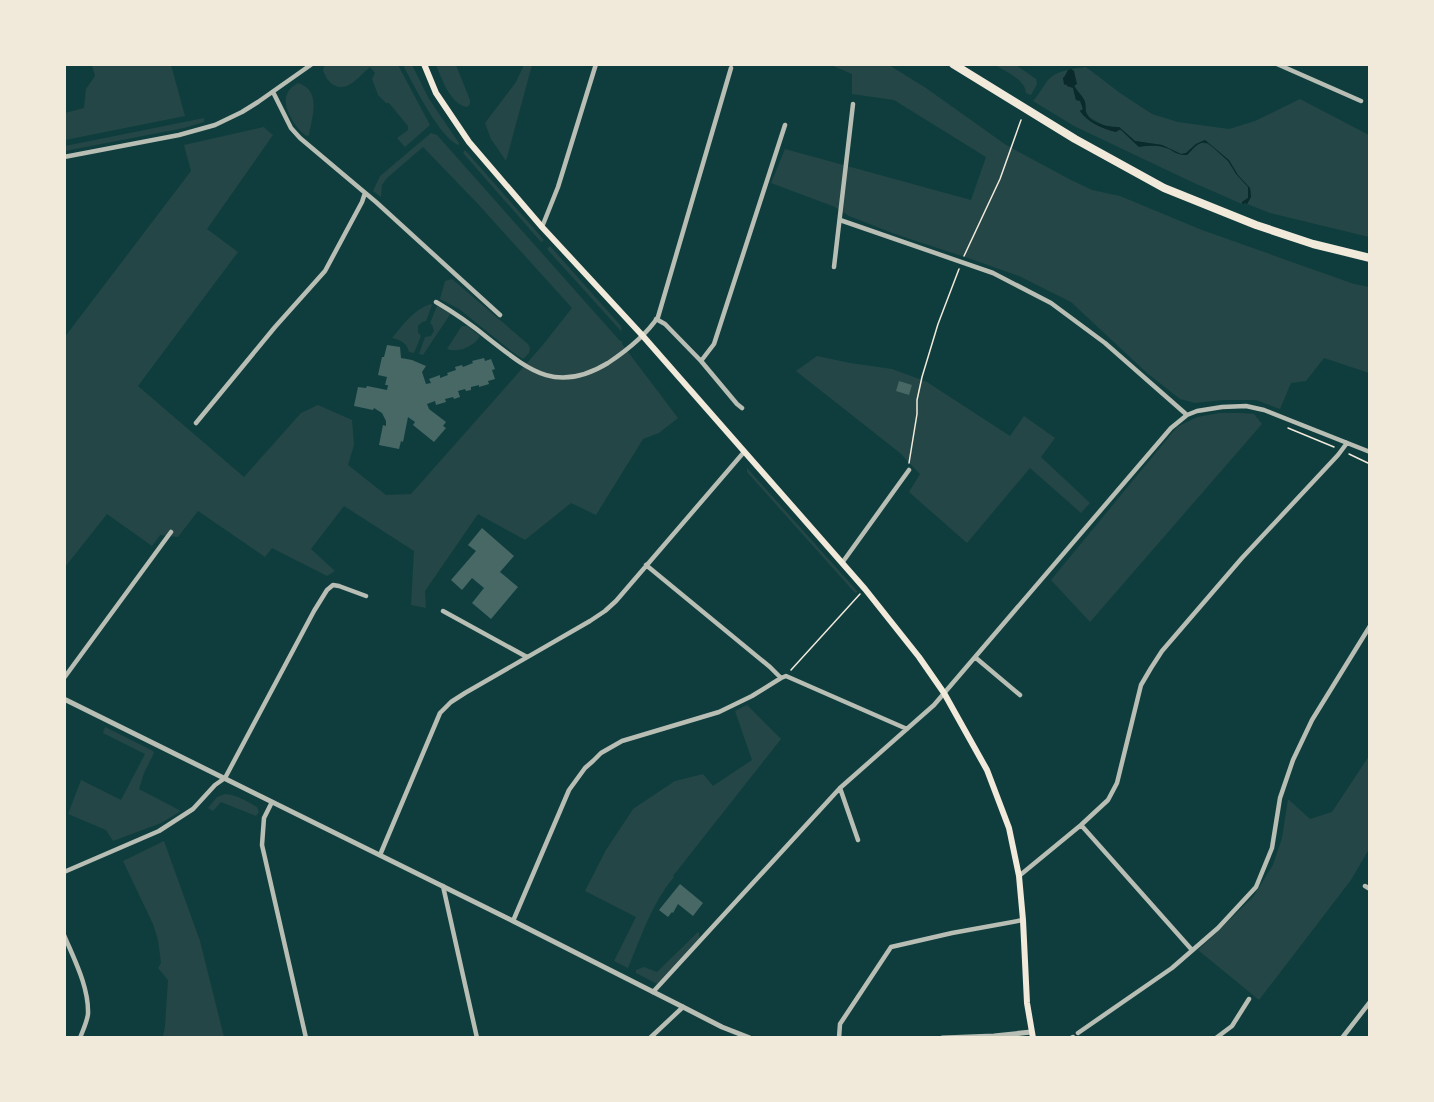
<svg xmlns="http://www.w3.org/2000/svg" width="1434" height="1102" font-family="Lato,sans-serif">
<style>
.green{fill:#244646}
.water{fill:#0a2a2b}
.building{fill:#486865}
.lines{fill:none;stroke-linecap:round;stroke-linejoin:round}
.path{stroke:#f1e9da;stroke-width:1.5}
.minor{stroke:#b8beb3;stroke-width:4.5}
.tertiary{stroke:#b8beb3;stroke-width:5}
.secondary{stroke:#f1e9da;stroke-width:6}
.trunk{stroke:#f1e9da;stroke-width:8}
</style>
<rect width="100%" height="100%" fill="#0f3d3e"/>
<!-- green -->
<path class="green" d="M171 65 185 116 65 140V113L84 108 86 89 95 76 92 65Z
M325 65H398L430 125 405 147 397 138 408 130V126L389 103H386L378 95 372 79 375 73 370 67C360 75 348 93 334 85 328 82 325 76 323 70Z
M403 65H412L429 99 459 143V145C441 140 412 82 403 65Z
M436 65H456L470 100V104L467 107C450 104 442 79 436 65Z
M524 65H532L506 161 491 139 485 123 516 82Z
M831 65H889L926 88 1006 145 1071 180 1092 190 1120 196 1202 230 1354 284 1369 287V373L1324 358 1306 381 1291 383 1280 409 1256 400H1224L1195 403 1180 399 1147 373 1071 302 1019 276 971 259 895 234 849 216 835 207 771 183 785 149 971 200 986 157 894 100 852 94V74Z
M995 65H1016L1036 79 1037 84 1031 95 1026 93C1025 79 1006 72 995 65Z
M1086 67 1120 93 1152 114 1178 122 1229 129 1255 121 1300 99 1369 135V237L1270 213 1247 204 1251 196 1250 188 1248 187V198L1242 202V204L1194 183 1074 126 1033 101C1047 86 1044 75 1068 70L1065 76 1063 78 1066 84 1073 87 1076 100 1081 101 1083 109 1080 111C1088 123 1102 128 1116 132L1118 130H1121L1138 146C1145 146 1157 145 1163 147 1173 149 1174 155 1187 155 1199 143 1199 138 1214 148L1205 140 1196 144 1186 153 1181 154 1162 145 1135 141 1119 127H1107L1089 117 1086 112 1085 102 1074 85V72L1071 69Z
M298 83C322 91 312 116 309 135L307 136C297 131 281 106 287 94 289 89 293 86 298 83Z
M204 118V122L184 128 65 151V146Z
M264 127 268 131 273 135 207 229 238 252 138 386 244 477 301 413 318 405 352 420 354 445 348 465 386 495 411 494 542 346 572 308 478 204 423 147 387 178 382 185 381 197 373 191 380 176 431 133 437 135 620 341H622V344L678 418 659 433 643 439 596 515 571 503 525 540 478 514 425 591 426 608 411 605 414 551 344 506 311 549 335 571 327 576 272 548 265 557 198 511 178 537 160 535 152 546 107 514 65 567 64 338 191 171 184 145Z
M465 150 544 240 541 242 463 153Z
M550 246 621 326 622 330 621 331 547 249Z
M452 279 528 344 530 348 529 353 523 359 515 354 459 309 440 299 445 281Z
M431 304 432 305 426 321 422 322 418 326V332L421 336 414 353 409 352C407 343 401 340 392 338 403 325 414 309 431 304Z
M437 306 451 313 423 355 419 354 425 337 431 336 434 331 432 325 430 323Z
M463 326H467L480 336C474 347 458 353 447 349L461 327Z
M817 356 850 363 892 369 927 382 1010 436 1024 416 1055 438 1041 457 1090 503 1081 513 1030 468 967 543 909 492 920 474 900 453 796 371Z
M1219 413H1241L1254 414 1262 424 1090 622 1051 580 1177 427 1197 417Z
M747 468 748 469 858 592 855 593 747 472Z
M747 705 781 739 673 876 674 877C652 903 641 937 628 968L614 961 636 917 585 891 606 850 633 809 675 781 703 774 713 786 752 760 735 711Z
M105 727 153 751 154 753 144 773 139 789 181 811 161 823 113 841 106 830 68 814 81 780 121 800 145 754 103 733Z
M1369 756V849L1351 880 1259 1000 1198 950 1253 897 1273 865 1282 838 1288 799 1310 819 1332 812Z
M225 794C237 795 247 801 257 807L259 812 256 816 221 802 213 811 208 808 217 797Z
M164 841 200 941 224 1037H163L165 1026 168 980 158 968 161 963 158 940 153 924 123 861Z
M699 932V938L657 984 636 973V970L644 967 657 972 697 933Z"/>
<!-- water -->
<path class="water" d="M1071 69 1074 71 1077 84 1074 86C1077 92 1083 95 1085 102 1086 105 1085 108 1086 112 1090 124 1109 127 1119 127L1135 141 1162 145 1181 154 1186 153 1196 144 1205 140 1229 160 1238 175 1250 188 1251 197 1247 204 1245 203 1242 204V202L1248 198V187L1236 174 1228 161 1208 143C1199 140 1193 149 1187 155 1174 155 1173 149 1163 147 1157 145 1145 146 1139 147L1121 130H1119L1116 132C1103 129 1087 122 1080 111L1083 109 1080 101 1076 100 1073 88 1067 86 1066 84 1064 85 1063 78 1065 76 1068 70Z"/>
<!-- building -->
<path class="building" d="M387 345 400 347 401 358 412 360 426 366 422 372 426 384 431 383 429 379 440 375V378L448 375 447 373 456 370 455 367 462 365 463 367 473 363 472 361 484 358 485 361 491 359 495 369 492 370 495 379 488 381 489 384 479 387V385L471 387V390L466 391 465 389 458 391 460 397 454 399 453 397 445 399 446 402 436 405 435 401 427 404 429 409 446 422 443 426 446 428 434 442 413 425 415 422 408 417 403 442 401 441 399 449 379 445 383 425 386 426V421L382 413 374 408 373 410 354 406 358 387 366 388 367 386 387 390 388 385H385L387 377 378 375 382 357H384Z
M899 381 912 385 909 395 896 391Z
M482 528 514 556 500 572 518 587 491 619 472 603 484 588 472 578 462 590 451 580 476 551 468 545Z
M680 884 703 903 693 916 678 904 673 913 672 912 668 917 659 910Z"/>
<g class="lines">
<!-- path -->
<path class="path" d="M964 256 1000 179 1021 120
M1288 428 1334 447
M1349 454 1370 464
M909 463 917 414V400L922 377 938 324 959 269
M791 670 860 594"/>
<!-- minor -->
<path class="minor" d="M1277 64 1361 101
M273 92 291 128 300 138 376 202 500 315
M64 157 179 135 215 125 242 112 258 102 312 64
M840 220 993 273 1051 303 1105 343 1187 415
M542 227 558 187 596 64
M834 267 853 104
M436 302C455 313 472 325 489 339 530 371 557 394 608 363 626 351 646 335 658 317L731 68
M656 319 665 324 701 361 737 404 742 408
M701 361 714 344 785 125
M196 423 275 327 325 271 362 202 365 193
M842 563 909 470
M646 565 770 667 781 678 786 676 907 729
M443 611 527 657
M976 658 1020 695
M64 678 171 532
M840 788 858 840
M272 802 264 818 262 845 306 1038
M1081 825 1192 950
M380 855 440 713 451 702 465 693 590 621 605 611 616 601 744 452
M64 872 159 831 193 809 215 785 225 778 314 611 327 590 333 585 339 586 366 596
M1019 876 1081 825 1108 800 1117 783 1141 685 1151 668 1162 651 1242 558 1338 455 1347 443
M443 886 477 1038
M1365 886 1370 889
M513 921 569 790 585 768 593 761 601 753 622 741 719 712 752 696 781 678
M64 935C74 959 89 987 88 1014 87 1022 83 1030 80 1038
M653 992 840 788 934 705 1171 428 1187 415 1197 411 1222 407 1246 406 1264 410 1370 452
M1078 1033 1172 968 1218 928 1256 887 1272 848 1280 798 1293 760 1312 720 1370 626
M650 1038 683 1007
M839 1038 840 1024 891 947 952 933 1023 920
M1071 1038 1073 1037
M1216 1038 1232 1026 1249 999
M1342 1038 1370 1002"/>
<!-- tertiary -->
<path class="tertiary" d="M64 699 513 921 683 1007 722 1027 750 1038
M942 1038 994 1036 1031 1032"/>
<!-- secondary -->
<path class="secondary" d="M424 64 436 93 469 142 542 227 642 335 865 589 919 657 944 693 987 770 1009 828 1019 876 1023 920 1027 1003 1033 1038"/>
<!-- trunk -->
<path class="trunk" d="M953 64 1075 139 1164 188 1256 225 1313 244 1370 258"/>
</g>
<!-- border -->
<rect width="1434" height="1102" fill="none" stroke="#f1e9da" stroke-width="132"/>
</svg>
